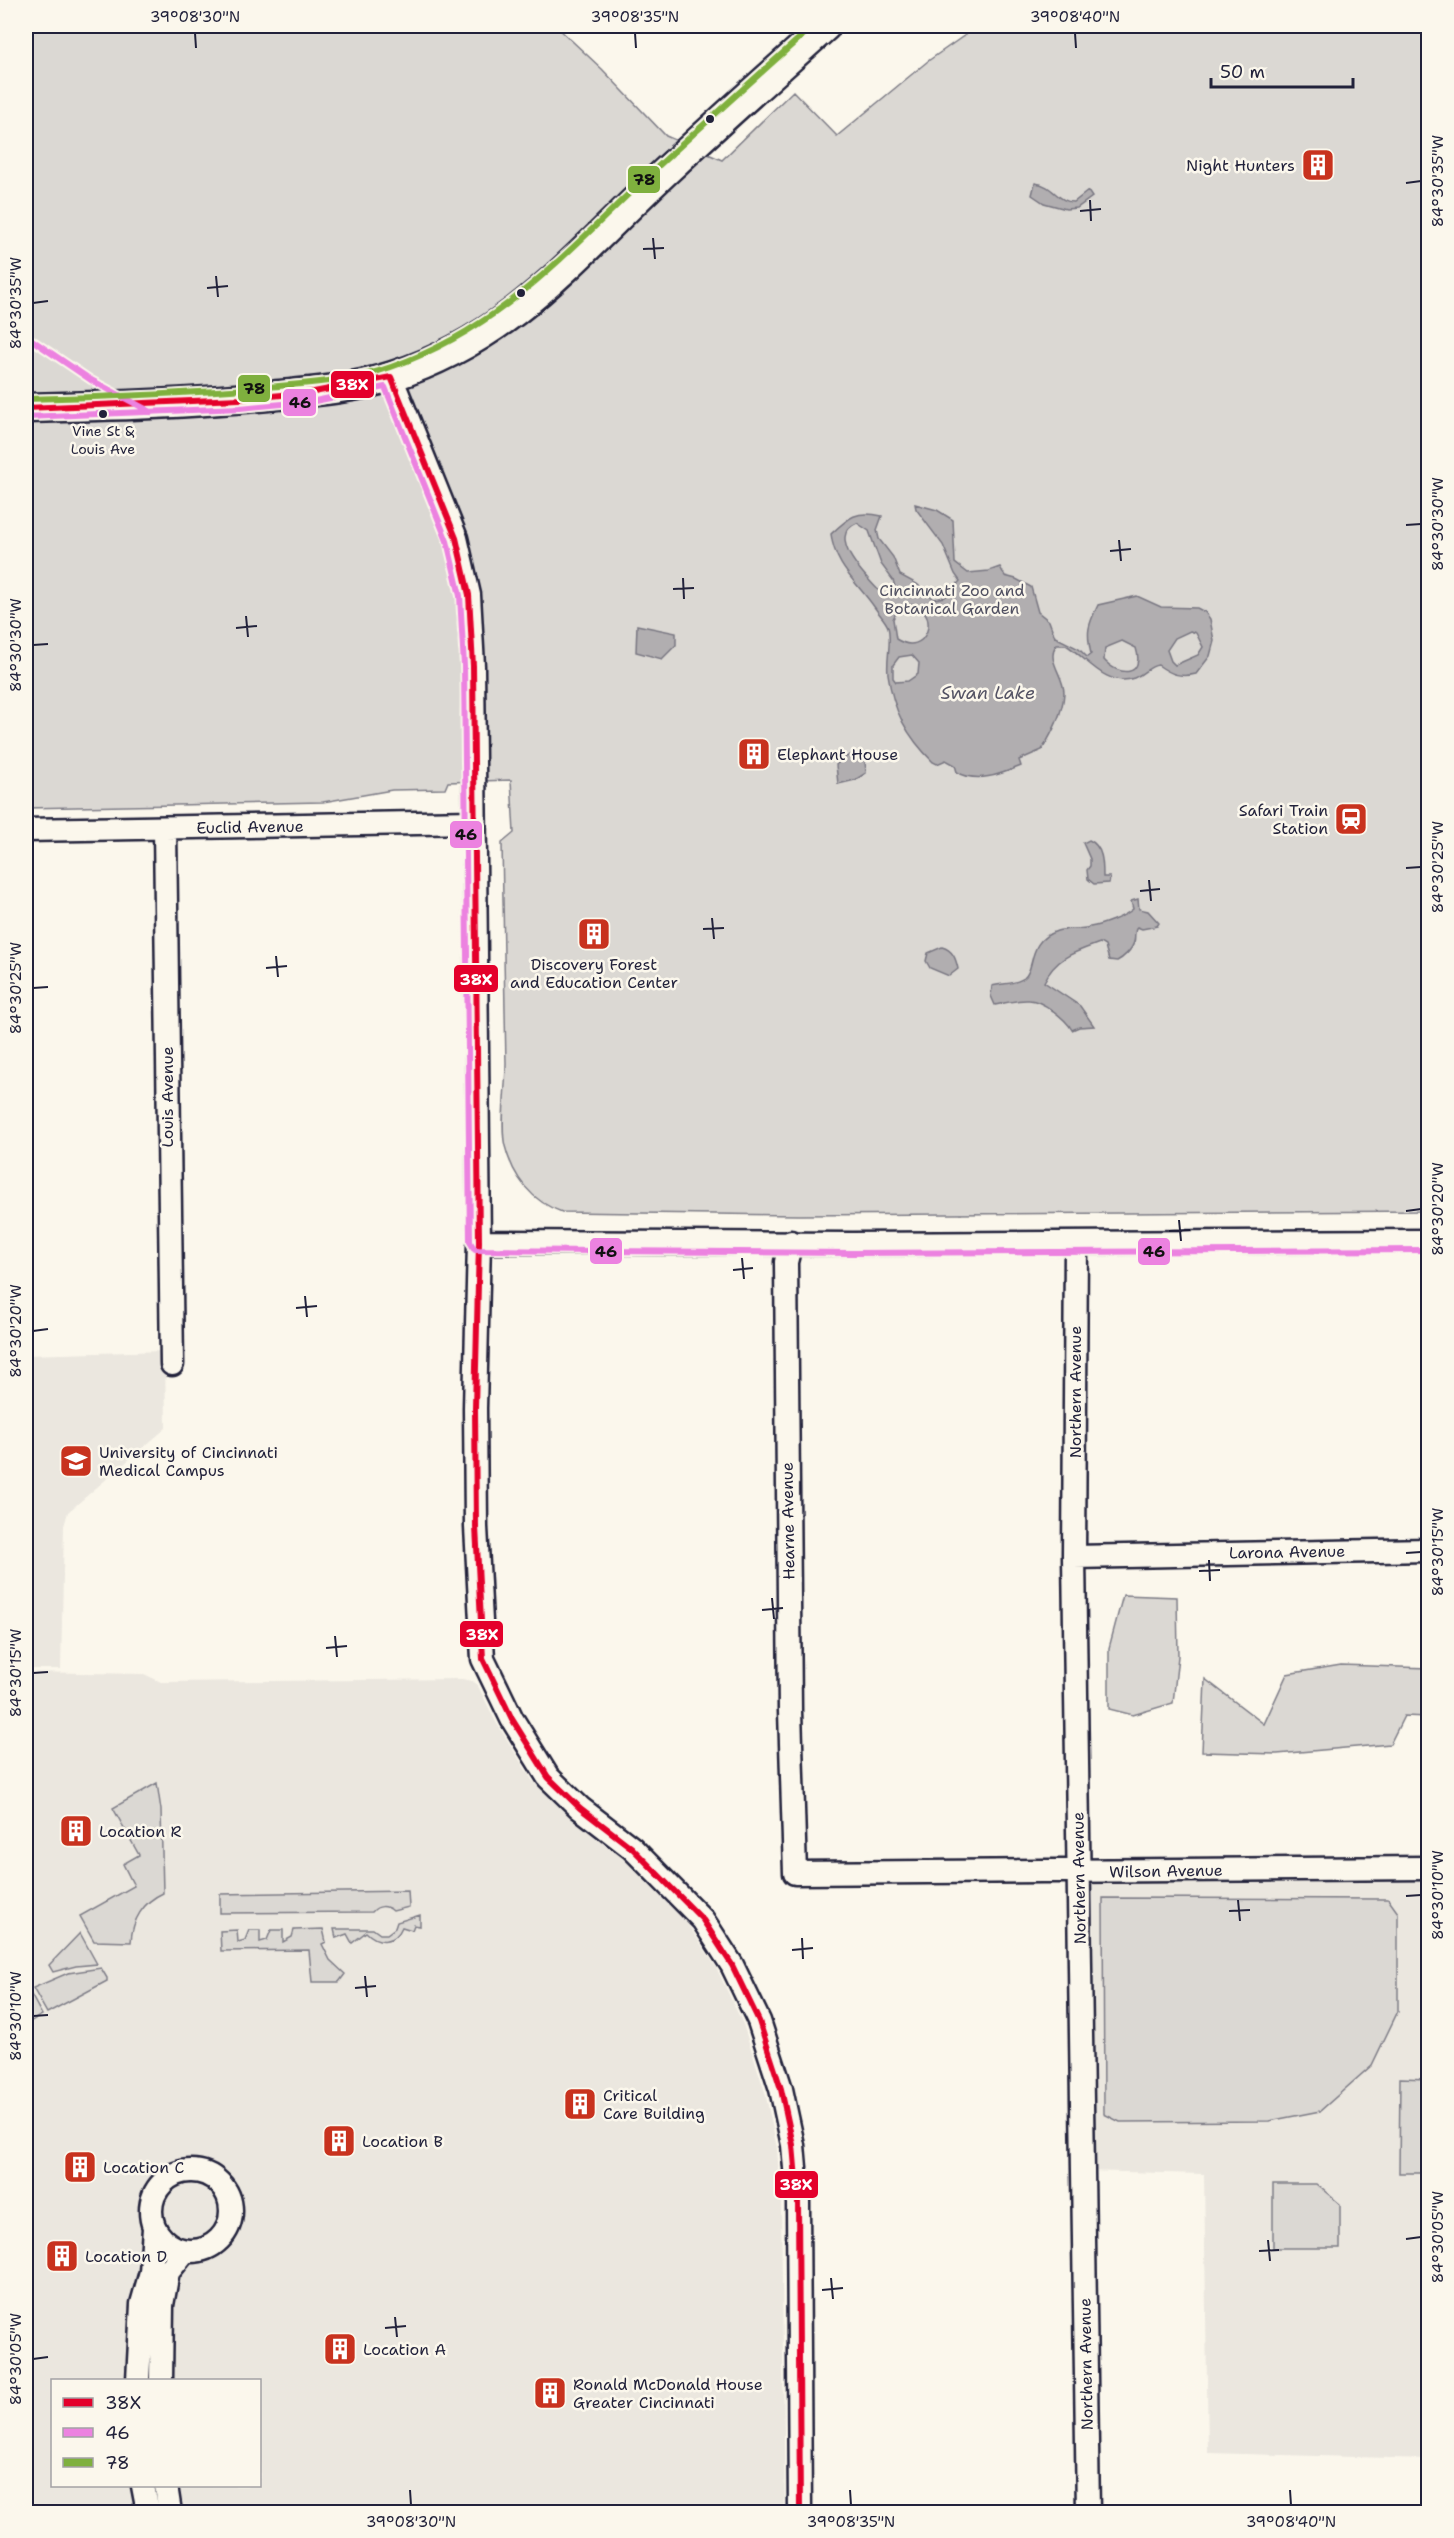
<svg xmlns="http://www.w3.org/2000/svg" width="1454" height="2538" font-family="'Shantell Sans',sans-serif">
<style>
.built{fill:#ebe7df;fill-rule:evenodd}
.green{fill:#dbd8d3;stroke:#7e7d87;stroke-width:1.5}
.water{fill:#b1aeb0;stroke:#787681;stroke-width:1.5;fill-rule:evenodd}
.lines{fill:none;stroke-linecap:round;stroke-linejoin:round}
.minor-casing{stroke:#22223b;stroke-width:27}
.major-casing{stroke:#22223b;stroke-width:33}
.minor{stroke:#fbf7ec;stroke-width:22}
.major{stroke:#fbf7ec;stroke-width:28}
.bus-1-casing{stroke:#fbf7ec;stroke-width:10}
.bus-2-casing{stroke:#fbf7ec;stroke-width:10}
.bus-3-casing{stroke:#fbf7ec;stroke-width:10}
.bus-1{stroke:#e4002b;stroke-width:6}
.bus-2{stroke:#ec82e0;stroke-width:6}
.bus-3{stroke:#7fb03e;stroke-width:6}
.ticks{fill:none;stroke:#22223b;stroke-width:2}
.bus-dot{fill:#22223b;stroke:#fbf7ec;stroke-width:2}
.labels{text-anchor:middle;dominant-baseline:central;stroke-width:5;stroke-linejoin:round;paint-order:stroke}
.bus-label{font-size:14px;fill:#22223b;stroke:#fbf7ec}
.poi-label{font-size:16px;fill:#22223b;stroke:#fbf7ec;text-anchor:start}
.park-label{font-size:16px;fill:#505061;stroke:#fbf7ec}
.street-label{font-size:16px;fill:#22223b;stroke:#fbf7ec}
.water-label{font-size:18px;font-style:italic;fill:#545364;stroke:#fbf7ec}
.line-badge{stroke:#fbf7ec;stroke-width:2}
.badge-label{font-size:16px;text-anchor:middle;font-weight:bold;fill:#fff}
.pale-badge-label{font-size:16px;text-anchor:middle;font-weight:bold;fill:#111}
.neatline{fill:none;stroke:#22223b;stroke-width:2}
.ticks-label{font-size:15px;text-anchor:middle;fill:#22223b}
</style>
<rect width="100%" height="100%" fill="#fbf7ec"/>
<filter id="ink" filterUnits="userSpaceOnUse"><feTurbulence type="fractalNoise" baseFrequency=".0167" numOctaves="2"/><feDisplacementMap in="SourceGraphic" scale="12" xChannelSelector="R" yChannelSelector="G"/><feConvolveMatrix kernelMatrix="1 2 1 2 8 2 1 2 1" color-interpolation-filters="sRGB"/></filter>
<g filter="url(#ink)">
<!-- built -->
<path class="built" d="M26 1304 27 1355 165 1351 166 1428 68 1512 64 1526 61 1669H26Z
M26 1672 144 1674 161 1682 462 1679 472 1681 478 1686 496 1722 532 1780 564 1811 616 1851 687 1923 716 1967 743 2024 765 2092 777 2148 781 2205 785 2512H26ZM52 2380H260V2486H52Z
M1428 1868V2459L1208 2453 1204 2174 1083 2171 1079 1872Z"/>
<!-- green -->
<path class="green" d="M26 26H556L602 69 666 136 722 160 793 91 837 136 928 61 978 26H1428V1211L799 1215 562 1212C532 1202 513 1177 505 1146 500 1127 506 1085 506 1063 504 990 503 917 502 843L514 833 511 780 448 782 445 789 392 790 323 802 26 808Z
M1123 1595 1177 1597 1178 1656 1173 1703 1133 1715 1109 1709V1648Z
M1341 1665 1428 1668V1717L1404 1716 1390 1744 1277 1754 1202 1752 1205 1679 1264 1724 1287 1674Z
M157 1783 161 1810 163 1893C143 1902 132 1920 131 1942L94 1941 80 1916 134 1886 123 1864 139 1855 113 1808Z
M408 1891 409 1907 393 1911C386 1905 378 1905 372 1912L220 1913V1894Z
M1103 1898 1388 1899 1398 1913V2011L1372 2065 1320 2111 1269 2121 1120 2122 1104 2114Z
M420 1915V1926L414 1925 412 1930 402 1927C395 1944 378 1944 366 1932L352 1943 347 1934 336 1938 334 1929H373L380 1934H387L395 1928 397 1922Z
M323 1929 326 1942 322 1944 330 1960 345 1974 339 1982H312L309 1950 221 1951 220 1931 237 1930 238 1942 245 1940 249 1930H260V1942L267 1940 271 1930H283V1942L292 1937 294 1930Z
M80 1933 97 1964 76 1966 53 1972 49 1965Z
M101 1968 107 1978V1981L47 2013 33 1988 68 1973Z
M29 1991 42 2015 26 2024V1993Z
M1400 2078 1428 2079V2173H1399Z
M1273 2184H1316L1340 2204V2248H1273Z"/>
<!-- water -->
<path class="water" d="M1035 183C1054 185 1058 203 1074 202L1088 191 1092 197 1077 208 1066 209 1044 203 1032 195Z
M915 504 937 510 953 520 955 563 968 573 989 571 1000 567 1005 576 1016 579 1031 587 1038 612 1049 621 1055 637 1079 649 1087 657 1091 654C1086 632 1088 625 1098 605L1137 596 1161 607 1197 608 1205 612 1210 619 1214 641 1210 656 1196 674C1179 678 1171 674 1158 665 1149 666 1144 674 1134 678 1106 688 1087 658 1066 645H1056C1046 661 1064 675 1064 693 1063 713 1052 733 1042 750L1019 760 1021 766C1001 774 977 784 957 772L955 765 946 760 937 764 933 762C907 736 893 711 888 674 886 659 892 641 888 627 886 621 879 614 875 608 857 582 835 567 831 534 849 517 856 510 882 516L877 530 879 539 893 557 900 575 917 584 934 599 945 597 960 581 955 574 943 545 916 509ZM857 523 869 531 881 564 893 580 895 587 892 592 886 595 882 594C868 579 824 537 857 523ZM913 604C941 612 927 659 896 639L893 619 898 609ZM1190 631 1196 633 1203 647 1198 655 1175 665 1171 661 1167 650 1175 638ZM1122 641 1136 648C1145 677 1119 677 1104 660L1105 648ZM912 655 919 663 918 674 908 681 896 682 893 678V665L899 657Z
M637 625 676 633V645L662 659 636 652Z
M856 753 865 760 866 773 855 780 838 784 836 765 843 758Z
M1089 840C1103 846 1103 863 1103 877H1110L1109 883 1094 884 1088 879 1087 870 1090 866V859L1083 843Z
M1138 899 1139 909 1148 911 1159 923 1157 926 1142 929 1137 927C1133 933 1136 936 1134 942 1132 950 1123 958 1117 961L1109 960 1105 946 1100 943C1075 952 1056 957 1044 982L1080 1006 1094 1026 1079 1027 1072 1030C1066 1019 1042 1000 1029 1000 1018 999 1006 1003 995 1005L991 996 992 986C1002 983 1014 985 1024 978 1036 969 1026 941 1057 931 1067 928 1080 930 1090 927 1102 925 1124 917 1133 909L1131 901Z
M942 947C953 950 956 959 958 969L949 976 930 968 926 961 928 953Z"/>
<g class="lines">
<!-- minor casing -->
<g class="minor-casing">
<path id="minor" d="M391 377 456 538 469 595 473 666 479 1242 475 1408 476 1527 483 1659 512 1719 548 1777 580 1808 632 1848 703 1920 732 1965 759 2021 781 2089 793 2145 798 2202 800 2512
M165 829 172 1364
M26 830 474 822
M479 1242 852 1244 1428 1241
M791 1242 786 1262 790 1711 795 1873 1428 1868
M1076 1243 1074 1557 1088 2512
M1074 1557 1428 1550
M151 2211a40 40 0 1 1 80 0a40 40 0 1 1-80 0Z
M138 2380 142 2304 151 2272 154 2228
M161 2380 162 2305 168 2272 185 2251
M143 2486 148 2512
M166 2486 170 2512"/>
</g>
<!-- major casing -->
<g class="major-casing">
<path id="major" d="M26 408C107 406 188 404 268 396 310 392 353 389 393 376 518 336 584 245 677 161 726 115 776 71 826 26"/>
</g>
<!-- minor -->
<use href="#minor" class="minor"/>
<!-- major -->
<use href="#major" class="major"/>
<!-- bus-1 casing -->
<g class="bus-1-casing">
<path id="bus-1" d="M26 408 239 399 314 392 391 377 456 538 469 595 473 666 479 1242 475 1408 476 1527 483 1659 512 1719 548 1777 580 1808 632 1848 703 1920 732 1965 759 2021 781 2089 793 2145 798 2202 800 2512"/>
</g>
<!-- bus-2 casing -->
<g class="bus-2-casing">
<path id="bus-2" d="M26 336 91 380 151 412
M26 417 240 408 315 401 385 387 447 541 460 596 464 666 470 1242 475 1250 852 1253 1428 1250"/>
</g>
<!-- bus-3 casing -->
<g class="bus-3-casing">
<path id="bus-3" d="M26 399C107 397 188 394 269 387 310 383 352 381 391 367 498 329 560 259 640 183 697 130 755 78 813 26"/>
</g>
<!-- bus-1 -->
<use href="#bus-1" class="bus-1"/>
<!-- bus-2 -->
<use href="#bus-2" class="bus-2"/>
<!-- bus-3 -->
<use href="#bus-3" class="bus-3"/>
</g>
</g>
<!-- ticks -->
<path class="ticks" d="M195 33 196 48M635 33 636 48M1075 33 1076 48M1406 183 1421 181M1090 200 1091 221M1080 211 1101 209M653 238 655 259M643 249 664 248M216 276 218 297M207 288 228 286M33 303 48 301M1406 525 1421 524M1119 540 1121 561M1110 551 1131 549M683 578 684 599M673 589 694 588M246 616 248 637M236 628 257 626M33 645 48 644M1406 868 1421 867M1149 880 1151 901M1140 891 1160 889M712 918 714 939M703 929 724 928M276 956 278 977M266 968 287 966M33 988 48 987M1406 1211 1421 1209M1179 1220 1181 1241M1169 1231 1190 1230M742 1258 744 1279M733 1270 753 1268M305 1296 307 1317M296 1308 317 1306M33 1331 48 1329M1406 1553 1421 1552M1209 1560 1210 1581M1199 1571 1220 1570M772 1598 774 1619M762 1610 783 1608M335 1636 337 1657M326 1648 347 1646M33 1673 48 1672M1406 1896 1421 1895M1238 1900 1240 1921M1229 1911 1250 1910M802 1938 803 1959M792 1950 813 1948M365 1976 367 1997M355 1988 376 1986M33 2016 48 2015M1406 2239 1421 2237M1268 2240 1270 2261M1259 2251 1279 2250M831 2278 833 2299M822 2290 843 2288M395 2317 397 2337M385 2328 406 2326M33 2359 48 2357M410 2490 411 2505M850 2490 851 2505M1290 2490 1291 2505"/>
<!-- icons -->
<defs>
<g id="building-square" transform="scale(1.725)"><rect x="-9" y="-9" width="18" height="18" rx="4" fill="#c8321e" stroke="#fbf7ec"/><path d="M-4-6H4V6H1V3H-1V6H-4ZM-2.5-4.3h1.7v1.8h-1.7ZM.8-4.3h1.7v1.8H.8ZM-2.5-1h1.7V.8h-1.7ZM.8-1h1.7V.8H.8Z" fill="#fff"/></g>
<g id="station-square" transform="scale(1.725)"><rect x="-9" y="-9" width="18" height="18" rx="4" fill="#c8321e" stroke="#fbf7ec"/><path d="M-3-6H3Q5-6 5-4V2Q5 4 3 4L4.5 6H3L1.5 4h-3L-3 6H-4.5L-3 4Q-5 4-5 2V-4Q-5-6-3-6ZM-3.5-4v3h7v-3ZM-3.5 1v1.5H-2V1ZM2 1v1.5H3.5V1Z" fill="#fff"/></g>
<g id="university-square" transform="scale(1.725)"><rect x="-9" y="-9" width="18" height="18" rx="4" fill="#c8321e" stroke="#fbf7ec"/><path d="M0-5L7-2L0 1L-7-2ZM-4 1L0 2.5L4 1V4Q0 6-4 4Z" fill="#fff"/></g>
</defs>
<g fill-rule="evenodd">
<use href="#building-square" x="1318" y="165"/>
<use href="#building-square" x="754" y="754"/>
<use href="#station-square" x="1351" y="819"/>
<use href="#building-square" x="594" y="934"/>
<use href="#university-square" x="76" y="1461"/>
<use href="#building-square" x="76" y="1831"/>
<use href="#building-square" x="580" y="2104"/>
<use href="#building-square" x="339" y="2141"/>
<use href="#building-square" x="80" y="2167"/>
<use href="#building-square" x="62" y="2256"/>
<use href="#building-square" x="340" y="2349"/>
<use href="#building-square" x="550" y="2393"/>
</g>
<!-- markers -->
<g class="bus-dot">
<circle cx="710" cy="119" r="5"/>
<circle cx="521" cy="293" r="5"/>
<circle cx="103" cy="414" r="5"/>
</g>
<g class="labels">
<!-- bus labels -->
<g class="bus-label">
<text x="103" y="431">Vine St &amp;<tspan x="103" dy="18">Louis Ave</tspan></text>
</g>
<!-- poi labels -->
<g class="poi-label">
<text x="1295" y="165" text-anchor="end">Night Hunters</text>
<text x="777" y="754">Elephant House</text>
<text x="1328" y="810" text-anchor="end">Safari Train<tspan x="1328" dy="18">Station</tspan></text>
<text x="594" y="964" text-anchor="middle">Discovery Forest<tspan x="594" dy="18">and Education Center</tspan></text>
<text x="99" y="1452">University of Cincinnati<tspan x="99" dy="18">Medical Campus</tspan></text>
<text x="99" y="1831">Location R</text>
<text x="603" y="2095">Critical<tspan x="603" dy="18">Care Building</tspan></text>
<text x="362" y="2141">Location B</text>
<text x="103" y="2167">Location C</text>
<text x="85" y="2256">Location D</text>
<text x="363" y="2349">Location A</text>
<text x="573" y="2384">Ronald McDonald House<tspan x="573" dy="18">Greater Cincinnati</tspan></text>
</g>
<!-- park labels -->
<g class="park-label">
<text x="952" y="590">Cincinnati Zoo and<tspan x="952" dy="18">Botanical Garden</tspan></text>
</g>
<!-- street labels -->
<g class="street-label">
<text transform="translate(250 827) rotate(-1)">Euclid Avenue</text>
<text transform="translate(167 1097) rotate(-90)">Louis Avenue</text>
<text transform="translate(1075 1392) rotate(-90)">Northern Avenue</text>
<text transform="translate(788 1521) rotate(-91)">Hearne Avenue</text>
<text transform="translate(1287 1552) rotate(-1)">Larona Avenue</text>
<text transform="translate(1166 1871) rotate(-1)">Wilson Avenue</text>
<text transform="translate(1079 1878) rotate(-91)">Northern Avenue</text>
<text transform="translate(1086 2364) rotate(-91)">Northern Avenue</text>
</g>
<!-- water labels -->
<g class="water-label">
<text x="988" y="693">Swan Lake</text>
</g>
</g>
<g class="line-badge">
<rect x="627" y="165" width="34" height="29" rx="6" fill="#7fb03e"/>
<rect x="330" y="370" width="45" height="29" rx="6" fill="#e4002b"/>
<rect x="237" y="374" width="34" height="29" rx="6" fill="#7fb03e"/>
<rect x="282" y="388" width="35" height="29" rx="6" fill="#ec82e0"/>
<rect x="449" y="820" width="34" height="29" rx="6" fill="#ec82e0"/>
<rect x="453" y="964" width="46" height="29" rx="6" fill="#e4002b"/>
<rect x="589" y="1237" width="34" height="28" rx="6" fill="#ec82e0"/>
<rect x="1137" y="1237" width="34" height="29" rx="6" fill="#ec82e0"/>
<rect x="459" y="1620" width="45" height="28" rx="6" fill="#e4002b"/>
<rect x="774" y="2170" width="45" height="29" rx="6" fill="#e4002b"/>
</g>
<g class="badge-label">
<text x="352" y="390">38X</text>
<text x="476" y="985">38X</text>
<text x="482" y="1640">38X</text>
<text x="796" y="2190">38X</text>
</g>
<g class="pale-badge-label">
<text x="644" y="185">78</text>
<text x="254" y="394">78</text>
<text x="300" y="408">46</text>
<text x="466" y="840">46</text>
<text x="606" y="1257">46</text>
<text x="1154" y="1257">46</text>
</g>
<!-- margin -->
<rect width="1454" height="2538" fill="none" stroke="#fbf7ec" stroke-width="66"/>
<!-- legend -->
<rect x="51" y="2379" width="210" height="108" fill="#fbf7ec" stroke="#a4a2a5" stroke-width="1.5"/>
<rect x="63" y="2398" width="30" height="9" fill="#e4002b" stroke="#a4a2a5" stroke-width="1.5"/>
<text x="105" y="2409" font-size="18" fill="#22223b">38X</text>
<rect x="63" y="2428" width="30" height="9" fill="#ec82e0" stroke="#a4a2a5" stroke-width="1.5"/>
<text x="105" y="2439" font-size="18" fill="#22223b">46</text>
<rect x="63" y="2458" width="30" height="9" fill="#7fb03e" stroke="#a4a2a5" stroke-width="1.5"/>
<text x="105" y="2469" font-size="18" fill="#22223b">78</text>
<!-- scale -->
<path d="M1211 78v9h142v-9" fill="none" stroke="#22223b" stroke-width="3"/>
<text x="1220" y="78" font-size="18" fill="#22223b" stroke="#fbf7ec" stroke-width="4.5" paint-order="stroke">50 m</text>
<rect x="33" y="33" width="1388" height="2472" class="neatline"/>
<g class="ticks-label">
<text x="195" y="22">39°08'30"N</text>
<text x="635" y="22">39°08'35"N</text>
<text x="1075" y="22">39°08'40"N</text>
<text transform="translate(1438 181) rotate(-90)" y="5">84°30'35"W</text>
<text transform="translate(16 303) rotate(-90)" y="5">84°30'35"W</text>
<text transform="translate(1438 524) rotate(-90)" y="5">84°30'30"W</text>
<text transform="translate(16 645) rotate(-90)" y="5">84°30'30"W</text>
<text transform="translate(1438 867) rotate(-90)" y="5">84°30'25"W</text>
<text transform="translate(16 988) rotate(-90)" y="5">84°30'25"W</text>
<text transform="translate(1438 1209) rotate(-90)" y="5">84°30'20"W</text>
<text transform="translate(16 1331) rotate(-90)" y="5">84°30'20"W</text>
<text transform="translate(1438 1552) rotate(-90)" y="5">84°30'15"W</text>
<text transform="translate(16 1673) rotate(-90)" y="5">84°30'15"W</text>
<text transform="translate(1438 1895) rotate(-90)" y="5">84°30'10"W</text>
<text transform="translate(16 2016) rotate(-90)" y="5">84°30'10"W</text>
<text transform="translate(1438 2237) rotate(-90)" y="5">84°30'05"W</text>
<text transform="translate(16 2359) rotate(-90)" y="5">84°30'05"W</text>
<text x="411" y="2527">39°08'30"N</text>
<text x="851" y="2527">39°08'35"N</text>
<text x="1291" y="2527">39°08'40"N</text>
</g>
</svg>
